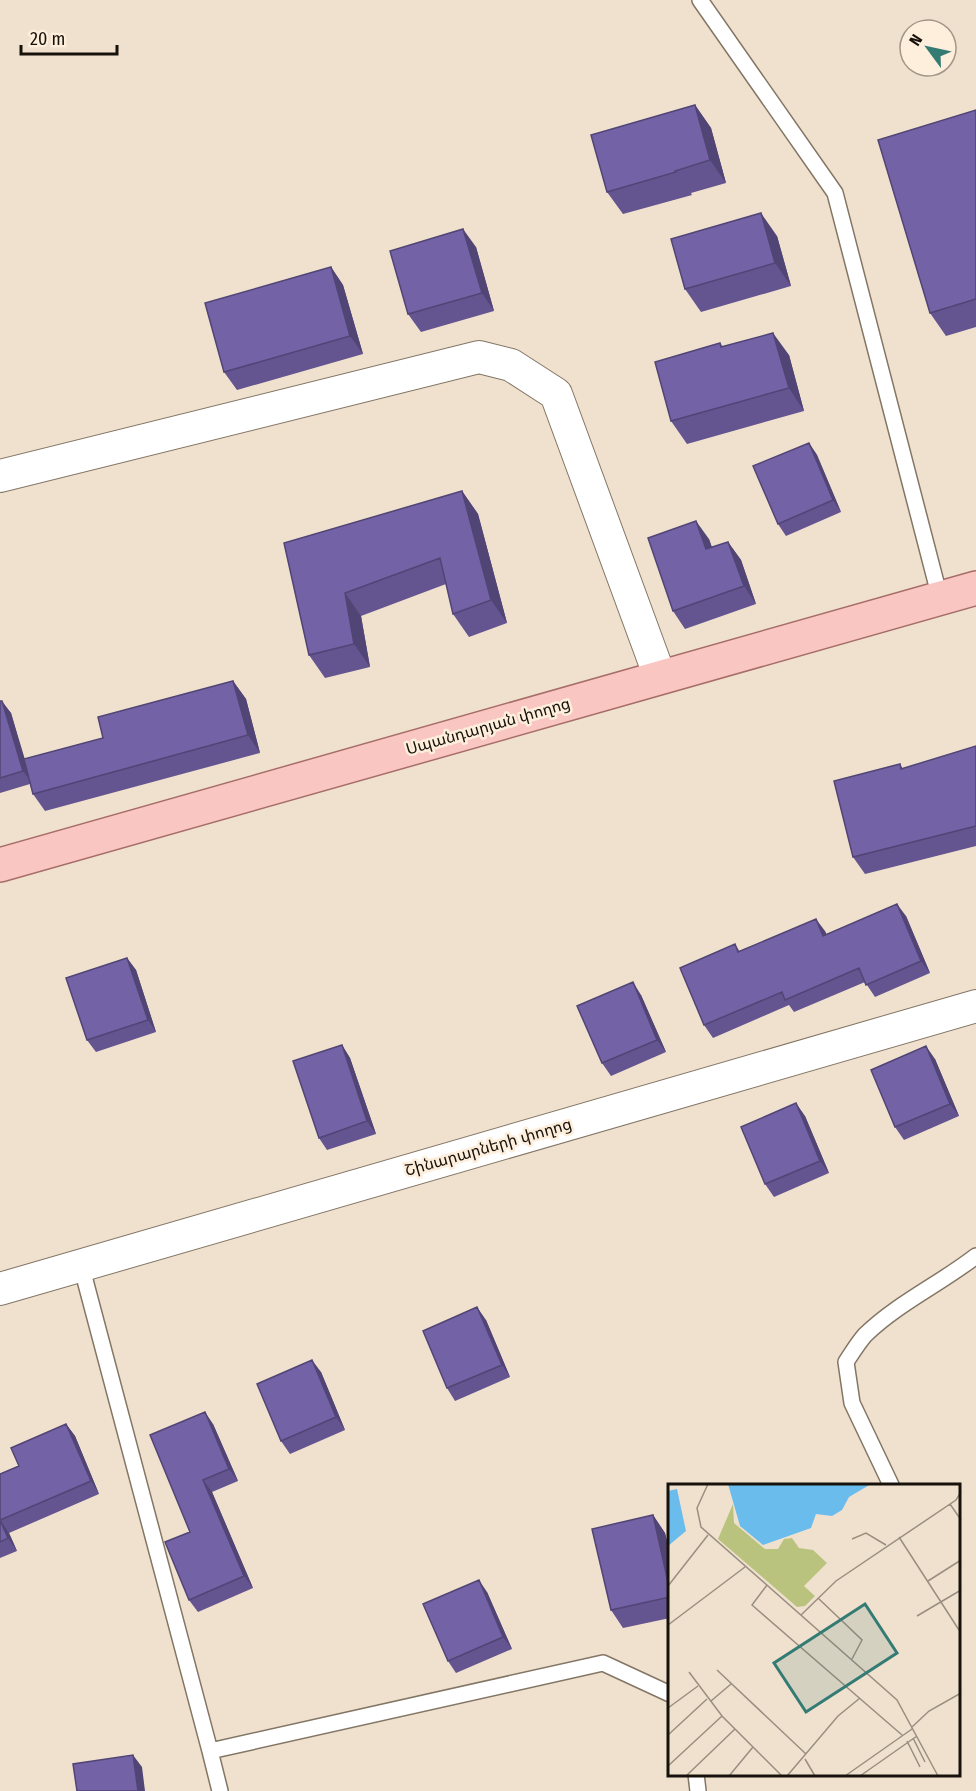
<svg xmlns="http://www.w3.org/2000/svg" width="976" height="1791" font-family="'Fira Sans Condensed','Noto Sans Armenian',sans-serif">
<style>
.lines{fill:none;stroke-linecap:round;stroke-linejoin:round}
.lane-casing{stroke:#837665;stroke-width:18}
.street-casing{stroke:#837665;stroke-width:34}
.primary-casing{stroke:#a76e68;stroke-width:36}
.lane{stroke:#fff;stroke-width:15}
.street{stroke:#fff;stroke-width:32}
.primary{stroke:#f9c6c2;stroke-width:33}
.wall{fill:#645490}
.shaded-wall{fill:#514575}
.building{fill:#7462a7;stroke:#514575;stroke-width:1.5}
.labels{text-anchor:middle;dominant-baseline:central;stroke-width:5;stroke-linejoin:round;paint-order:stroke}
.street-label{font-size:16px;fill:#16110a;stroke:#feeedc}
.inset-road{fill:none;stroke:#998e80;stroke-width:1.5}
.view{fill:#347b74;fill-opacity:0.15;stroke:#347b74;stroke-width:3}
.inset-edge{fill:none;stroke:#16110a;stroke-width:3}
</style>
<rect width="100%" height="100%" fill="#f0e1cf"/>
<g class="lines">
<!-- lane casing -->
<g class="lane-casing">
<path id="lane" d="M700 0 835 193 940 598
M81 1265 210 1751 603 1663 670 1694
M891 1485 852 1403 846 1362C852 1353 858 1343 865 1335 898 1303 940 1284 976 1256
M210 1751 220 1791
M696 1774 698 1791"/>
</g>
<!-- street casing -->
<g class="street-casing">
<path id="street" d="M0 476 479 357 511 365 556 394 660 677
M0 1289 976 1006"/>
</g>
<!-- primary casing -->
<g class="primary-casing">
<path id="primary" d="M0 865 976 588"/>
</g>
<!-- lane -->
<use href="#lane" class="lane"/>
<!-- street -->
<use href="#street" class="street"/>
<!-- primary -->
<use href="#primary" class="primary"/>
</g>
<!-- wall -->
<path class="wall" d="M695 105 711 128 726 183 691 193 692 195 623 214 607 192Z
M976 110V327L946 336 930 313Z
M777 236 791 286 701 312 685 289Z
M476 247 494 311 421 332 408 314Z
M331 267 343 285 363 354 237 390 224 372Z
M720 343 723 347 789 355 804 411 687 444 671 421Z
M809 443 817 455 841 512 786 536 778 524Z
M462 491 478 514 507 623 469 637 453 614 446 584 361 616 370 667 325 678 309 655 284 543Z
M709 539 712 548 728 542 741 560 756 604 685 629 673 611Z
M233 681 246 699 260 753 45 811 33 794 30 784 0 793V701L11 713 24 759 103 738Z
M976 746V846L865 874 853 857 900 764 903 769Z
M906 916 930 973 875 997 865 982 794 1012 789 1005 713 1038 704 1025 735 944 740 952 825 931 826 934Z
M127 958 136 970 156 1032 96 1052 87 1040Z
M641 995 666 1052 611 1076 602 1063Z
M342 1045 350 1058 376 1134 327 1150 319 1138Z
M935 1059 959 1116 904 1140 895 1127Z
M805 1116 829 1173 774 1197 765 1184Z
M486 1320 510 1377 455 1401 447 1388Z
M321 1372 345 1430 290 1454 281 1441Z
M66 1424 75 1436 99 1494 9 1533 17 1551 0 1558V1474L19 1466Z
M213 1424 238 1481 212 1492 253 1588 198 1612 189 1600 190 1532Z
M653 1515 665 1533 670 1553V1618L623 1628 611 1610Z
M487 1592 512 1649 456 1673 448 1661Z"/>
<!-- shaded-wall -->
<path class="shaded-wall" d="M695 105 711 128 726 183 710 160Z
M761 213 777 236 791 286 775 263Z
M463 229 476 247 494 311 482 293Z
M331 267 343 285 363 354 350 336Z
M773 333 789 355 804 411 789 388Z
M809 443 817 455 841 512 833 500Z
M462 491 478 514 507 623 491 600Z
M696 521 709 539 719 567 706 549Z
M728 542 741 560 756 604 744 586Z
M345 593 361 616 370 667 354 644Z
M233 681 246 699 260 753 248 735Z
M2 701 11 713 32 783 23 771Z
M897 904 906 916 930 973 921 961Z
M816 919 825 931 832 948 823 936Z
M127 958 136 970 156 1032 148 1020Z
M633 982 641 995 666 1052 657 1040Z
M342 1045 350 1058 376 1134 367 1121Z
M926 1046 935 1059 959 1116 950 1104Z
M796 1103 805 1116 829 1173 820 1161Z
M477 1307 486 1320 510 1377 502 1365Z
M312 1360 321 1372 345 1430 336 1417Z
M205 1412 213 1424 238 1481 229 1469Z
M66 1424 75 1436 99 1494 91 1481Z
M203 1480 212 1492 253 1588 244 1576Z
M653 1515 665 1533 670 1553V1591Z
M0 1520 9 1533 17 1551 8 1538Z
M479 1580 487 1592 512 1649 503 1637Z
M133 1755 142 1767 145 1791H138Z"/>
<!-- building -->
<path class="building" d="M695 105 710 160 675 171 676 172 607 192 591 135Z
M976 110V299L930 313 878 140Z
M761 213 775 263 685 289 671 239Z
M463 229 482 293 408 314 390 251Z
M331 267 350 336 224 372 205 303Z
M773 333 789 388 671 421 655 362 720 343 721 347Z
M809 443 833 500 778 524 753 466Z
M462 491 491 600 453 614 440 558 345 593 354 644 309 655 284 543Z
M696 521 706 549 728 542 744 586 673 611 648 538Z
M233 681 248 735 33 794 24 759 103 738 98 717Z
M0 701H2L23 771 0 778Z
M976 746V826L853 857 834 781 900 764 901 769Z
M897 904 921 961 866 985 859 968 785 1000 782 992 704 1025 680 968 735 944 738 952 816 919 823 936Z
M127 958 148 1020 87 1040 66 978Z
M633 982 657 1040 602 1063 577 1006Z
M342 1045 367 1121 319 1138 293 1061Z
M926 1046 950 1104 895 1127 871 1070Z
M796 1103 820 1161 765 1184 741 1127Z
M477 1307 502 1365 447 1388 423 1331Z
M312 1360 336 1417 281 1441 257 1384Z
M205 1412 229 1469 203 1480 244 1576 189 1600 165 1542 190 1532 150 1435Z
M66 1424 91 1481 0 1520 8 1538 0 1542V1474L19 1466 11 1448Z
M653 1515 670 1591V1597L611 1610 592 1529Z
M479 1580 503 1637 448 1661 423 1604Z
M133 1755 138 1791H77L73 1764Z"/>
<g class="labels">
<!-- street labels -->
<g class="street-label">
<text transform="translate(488 726) rotate(-16)">Սպանդարյան փողոց</text>
<text transform="translate(488 1147) rotate(-16)">Շինարարների փողոց</text>
</g>
</g>
<!-- overview -->
<g transform="translate(668 1484)">
<rect width="292" height="292" fill="#f0e1cf"/>
<path d="M65 20 66 39 97 65H110L116 55 124 54 131 64 145 66 159 79 136 102 147 112 137 122 129 123 50 55Z" fill="#b9c37e"/>
<path d="M60 0H203L181 13 174 26 164 32 148 30 143 44 95 61 72 42ZM9 5 18 47 0 62V7Z" fill="#69bcec"/>
<path class="inset-road" d="M40 0 29 24 33 43 229 216 270 292M282 20 293 36M231 53 291 146M184 55 198 49 218 61M260 97 293 76M99 101 84 121 234 251M0 102 40 51M150 114 194 156 184 175M133 131 168 97 288 16 293 8M249 132 293 106M0 141 77 83M49 186 138 270M21 188 54 232 114 292M43 217 63 200M0 224 30 202M244 243 261 227 293 209M0 251 39 215M245 254 257 278M239 257 252 283M137 275 147 292M0 282 54 232M18 292 67 245M61 292 85 263M119 292 170 232 192 214M177 292 244 245M192 292 249 252"/>
<path class="view" d="M197 120 229 169 138 228 106 179Z"/>
<rect width="292" height="292" class="inset-edge"/>
</g>
<!-- north arrow -->
<g transform="translate(928 48) rotate(303)"><circle r="28" fill="#feeedc" stroke="#a19688" stroke-width="1.5"/>
<path d="M0-4.5L10 22L0 15L-10 22Z" fill="#347b74"/>
<text y="-9" font-size="16" font-weight="bold" text-anchor="middle" fill="#16110a">N</text>
</g>
<!-- scale -->
<path d="M21 45v9h96v-9" fill="none" stroke="#16110a" stroke-width="3"/>
<text x="30" y="45" font-size="18" fill="#16110a" stroke="#feeedc" stroke-width="4.5" paint-order="stroke">20 m</text>
</svg>
